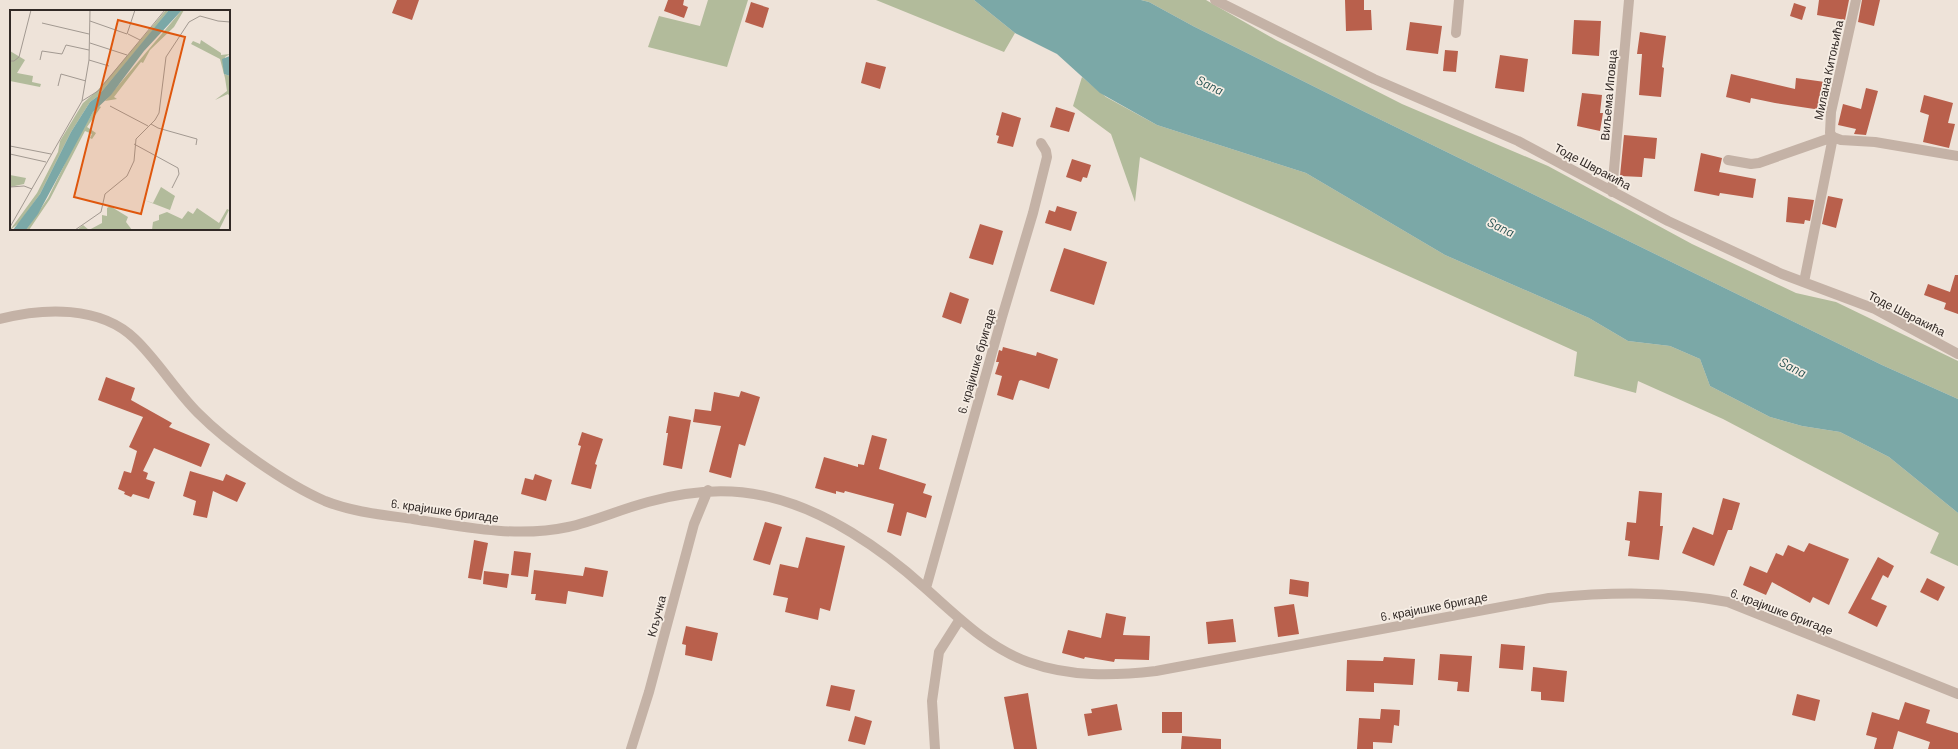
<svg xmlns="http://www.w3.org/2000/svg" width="1958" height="749" font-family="Barlow,sans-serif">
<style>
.green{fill:#b2bb9b}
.water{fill:#7ba8a7}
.building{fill:#b9604c}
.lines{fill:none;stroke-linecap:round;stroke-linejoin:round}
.minor{stroke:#c4b2a6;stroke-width:10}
.labels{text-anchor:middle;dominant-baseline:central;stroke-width:3.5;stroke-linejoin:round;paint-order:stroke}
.street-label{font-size:12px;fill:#312926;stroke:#f6ede4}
.water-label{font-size:13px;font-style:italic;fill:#204e4e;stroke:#f6ede4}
.inset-road{fill:none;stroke:#a29991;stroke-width:1}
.view{fill:#df570d;fill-opacity:0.15;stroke:#df570d;stroke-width:2}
.inset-edge{fill:none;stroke:#312926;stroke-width:2}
</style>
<rect width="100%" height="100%" fill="#eee3d9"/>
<!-- green -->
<path class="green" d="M708 0H748L727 67 648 47 659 16 700 26Z
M876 0H974L1015 33 1004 52Z
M1141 0H1206L1276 40 1402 104 1548 166 1692 244 1796 293 1836 302 1958 361V399L1882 365 1365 112 1193 26 1149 2Z
M1082 77 1106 97 1157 125 1306 173 1445 255 1589 318 1628 341 1670 346 1700 359 1710 386 1770 417 1802 426 1840 432 1889 457 1958 513V566L1930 553 1939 533 1723 419 1638 381 1636 393 1574 376 1577 352 1291 223 1140 157 1135 202 1111 134 1073 106Z"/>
<!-- water -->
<path class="water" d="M974 0H1141L1149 2 1193 26 1365 112 1882 365 1958 399V513L1889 457 1840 432 1802 426 1770 417 1710 386 1700 359 1670 346 1628 341 1589 318 1445 255 1306 173 1157 125 1100 93 1057 54 1015 33Z"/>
<!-- building -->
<path class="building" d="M397 0H419L412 20 392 13Z
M668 0H684L683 5 688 7 684 18 664 11Z
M1345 0H1364V10H1371L1372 30 1346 31Z
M1819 0H1849L1845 20 1817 15Z
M1862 0H1880L1874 26 1858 22Z
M751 2 769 8 763 28 745 22Z
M1794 3 1806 7 1802 20 1790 16Z
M1574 20 1601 21 1599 56 1572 54Z
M1410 22 1442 26 1438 54 1406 50Z
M1640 32 1666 36 1662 67 1664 68 1661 97 1639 95 1642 54H1637Z
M1445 50 1458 51 1456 72 1443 71Z
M1500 55 1528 59 1524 92 1495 88Z
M866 62 886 67 880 89 861 83Z
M1731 74 1795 89 1796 78 1825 82 1821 110 1775 103 1751 98 1750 103 1726 97Z
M1866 88 1878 91 1866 135 1854 134 1856 129 1838 125 1843 104 1861 109Z
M1582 93 1602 95 1600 113H1603L1600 131 1577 126Z
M1924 95 1953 103 1948 123 1955 124 1949 148 1923 142 1929 115 1920 112Z
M1056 107 1075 113 1069 132 1050 127Z
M1002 112 1021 118 1013 147 997 143 999 136 996 135Z
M1624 135 1657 138 1655 159 1644 158 1642 177 1620 176Z
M1701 153 1722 158 1719 172 1756 179 1753 198 1720 193 1719 196 1694 191Z
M1072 159 1091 165 1087 178 1083 177 1081 182 1066 177Z
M1828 196 1843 199 1836 228 1822 224Z
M1788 197 1814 200 1810 221 1805 220 1804 224 1786 222Z
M1057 206 1077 212 1071 231 1045 223 1049 210 1055 212Z
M980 224 1003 231 993 265 969 258Z
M1064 248 1107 262 1094 305 1050 291Z
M1955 275H1958V314L1944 309 1946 303 1924 295 1928 284 1950 292Z
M950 292 969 299 961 324 942 317Z
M1003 347 1036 356 1037 352 1058 359 1049 389 1021 380 1019 381 1013 400 997 395 1002 376 995 374 999 362H996L999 350 1002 351Z
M106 377 135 388 131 400 172 423 169 427 210 444 201 467 154 448 143 471 148 473 146 479 155 482 149 499 133 494 131 497 124 494 125 492 118 489 124 471 131 473 137 451 129 447 143 417 98 400Z
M741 391 760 397 745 446 739 444 731 478 709 472 721 426 693 422 695 409 711 411 714 392 739 397Z
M669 416 691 420 682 469 663 465 668 433H666Z
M582 432 603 439 595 464 597 465 591 489 571 484 581 446 578 445Z
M872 435 887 439 879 469 926 484 923 493 932 496 926 518 907 512 901 536 887 532 894 504 845 491 844 493 836 491V494L815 488 824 457 858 467V464L864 465Z
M190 471 223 481 226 474 246 483 237 502 213 491 207 518 193 515 196 501 183 496Z
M535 474 552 480 546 501 521 494 525 478 533 480Z
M1639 491 1662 493 1660 526H1663L1659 560 1628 556 1630 541 1625 540 1627 522 1636 523Z
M1723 498 1740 503 1732 530H1728L1714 566 1682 553 1693 527 1713 535Z
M765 522 782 527 770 565 753 560Z
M806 537 845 546 830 611 820 608 818 620 785 612 788 598 773 595 780 564 798 568Z
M474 540 488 543 481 580 468 578Z
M1809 543 1849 559 1829 605 1813 597 1810 603 1772 582 1766 595 1743 585 1750 566 1767 573 1776 553 1783 556 1788 545 1804 552Z
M514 551 531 553 528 577 511 575Z
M1878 557 1894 566 1888 578 1883 575 1871 599 1887 606 1877 627 1848 613Z
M585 567 608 571 603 597 568 591 566 604 535 600 536 594H531L534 570 583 576Z
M484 571 509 574 507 588 483 584Z
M1927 578 1945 587 1938 601 1920 592Z
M1290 579 1309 582 1308 597 1289 594Z
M1294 604 1299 634 1278 637 1274 607Z
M1106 613 1126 617 1123 635 1150 636 1149 660 1115 659 1114 662 1085 657 1084 659 1062 653 1068 630 1101 638Z
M1233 619 1236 642 1208 644 1206 622Z
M686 626 718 633 712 661 685 655 686 645 682 644Z
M1501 644 1525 646 1523 670 1499 668Z
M1440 654 1472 656 1469 692 1457 691 1458 682 1438 680Z
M1384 657 1415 659 1413 685 1374 683V692L1346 691 1347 660 1383 661Z
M1533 667 1567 671 1564 702 1541 700V692L1531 691Z
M831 685 855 690 850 711 826 706Z
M1028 693 1037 749H1014L1004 697Z
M1797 694 1820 700 1815 721 1792 715Z
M1905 702 1930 710 1926 723 1958 733V749H1928L1930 742 1898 731 1893 749H1874L1877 738 1866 735 1872 712 1899 720Z
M1117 704 1122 730 1088 736 1084 714 1092 713 1091 709Z
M1381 709 1400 710 1399 726 1394 725 1392 743 1373 742V749H1357L1359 718 1380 719Z
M1162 712H1182V733H1162Z
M855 716 872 721 865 745 848 741Z
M1182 736 1221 739V749H1181Z"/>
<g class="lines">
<!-- minor -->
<path class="minor" d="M1215 0 1374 79 1518 141 1668 221 1782 274 1875 309 1958 354
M1856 0 1831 112 1830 133 1833 137 1841 140 1875 142 1958 156
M1456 33 1459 0
M1728 160 1751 164 1759 163 1833 137
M1612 192 1629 0
M1804 282 1833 137
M0 319C43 308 100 305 135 339 158 361 175 390 198 413 229 444 284 483 325 501 352 512 384 515 413 519 463 527 517 538 568 527 595 521 621 509 648 502 687 491 729 487 769 497 825 510 882 549 924 587 957 616 987 647 1028 662 1070 677 1113 676 1156 671L1549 598C1610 592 1668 591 1728 602L1958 694
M926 588 1002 317 1033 213 1047 157 1046 151 1041 143
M631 749 649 692 694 524 708 490
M935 749 932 701 939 652 960 619"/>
</g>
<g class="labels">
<!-- street labels -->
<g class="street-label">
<text transform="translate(1828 70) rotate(-78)">Милана Китоњића</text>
<text transform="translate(1608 95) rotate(-85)">Виљема Иповца</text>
<text transform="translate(1593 166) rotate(28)">Тоде Швракића</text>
<text transform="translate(1907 313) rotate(27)">Тоде Швракића</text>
<text transform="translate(976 361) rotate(-74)">6. крајишке бригаде</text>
<text transform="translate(445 510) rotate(8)">6. крајишке бригаде</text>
<text transform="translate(1434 606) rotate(-11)">6. крајишке бригаде</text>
<text transform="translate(1782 611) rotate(21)">6. крајишке бригаде</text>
<text transform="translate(656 616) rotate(-75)">Кључка</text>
</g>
<!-- water labels -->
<g class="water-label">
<text transform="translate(1210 85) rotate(26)">Sana</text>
<text transform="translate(1501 227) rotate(26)">Sana</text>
<text transform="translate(1793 367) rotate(27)">Sana</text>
</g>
</g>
<!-- overview -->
<g transform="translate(10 10)">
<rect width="220" height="220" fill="#eee3d9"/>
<path d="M156 0H159L139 25 88 86 80 92 61 122 30 184 9 213 0 220 27 183 48 142 50 131 73 93 88 80ZM172 0H174L164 17 140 40 133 53 131 52 104 87 107 89 95 91ZM191 30 211 43V45L220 44 215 47 214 64 220 66V87L218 84 205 90 217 81 215 68 210 49 181 34 183 31 190 34ZM0 41 15 50 7 63 23 66 22 72 31 74 30 77 0 71ZM89 96 91 97 77 117 86 123 82 129 80 128 82 124 75 121 40 189 19 220H16L38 188 65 133 83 102ZM0 165 16 168 14 174 0 177ZM151 177 165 186 160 200 134 190 143 193ZM100 196 118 207 116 212 122 220H67L73 215 79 220 92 213V205L97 206V198ZM187 198 209 213 217 199 219 200 209 220H142L143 212 149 210V205L157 202 172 209 178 201 183 204Z" fill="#b2bb9b"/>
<path d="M159 0H172L134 41 101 85 83 102 28 204 16 220H3L30 184 61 122 80 92 88 86ZM220 46V66L214 64 212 49Z" fill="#7ba8a7"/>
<path class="inset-road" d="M80 11 117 24 125 0M32 13 79 24M118 24 130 30M80 33 117 45M30 50 32 41 52 44 56 35 79 40M79 50 99 56M0 51H4L9 47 21 0M48 76 51 64 76 71M72 91 88 81 155 0M100 96 138 116M141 114 148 118 187 129 186 135M124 134 168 158 169 164 162 178M0 136 41 144M0 144 36 152M0 177 14 176 22 179M0 217 72 91 79 50 80 0M65 220 91 202 95 184 117 166 124 151 126 129 145 110 149 103 156 47 179 12 190 6 208 11 220 12"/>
<path class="view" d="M108 10 175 27 131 204 64 187Z"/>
<rect width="220" height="220" class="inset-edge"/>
</g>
</svg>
